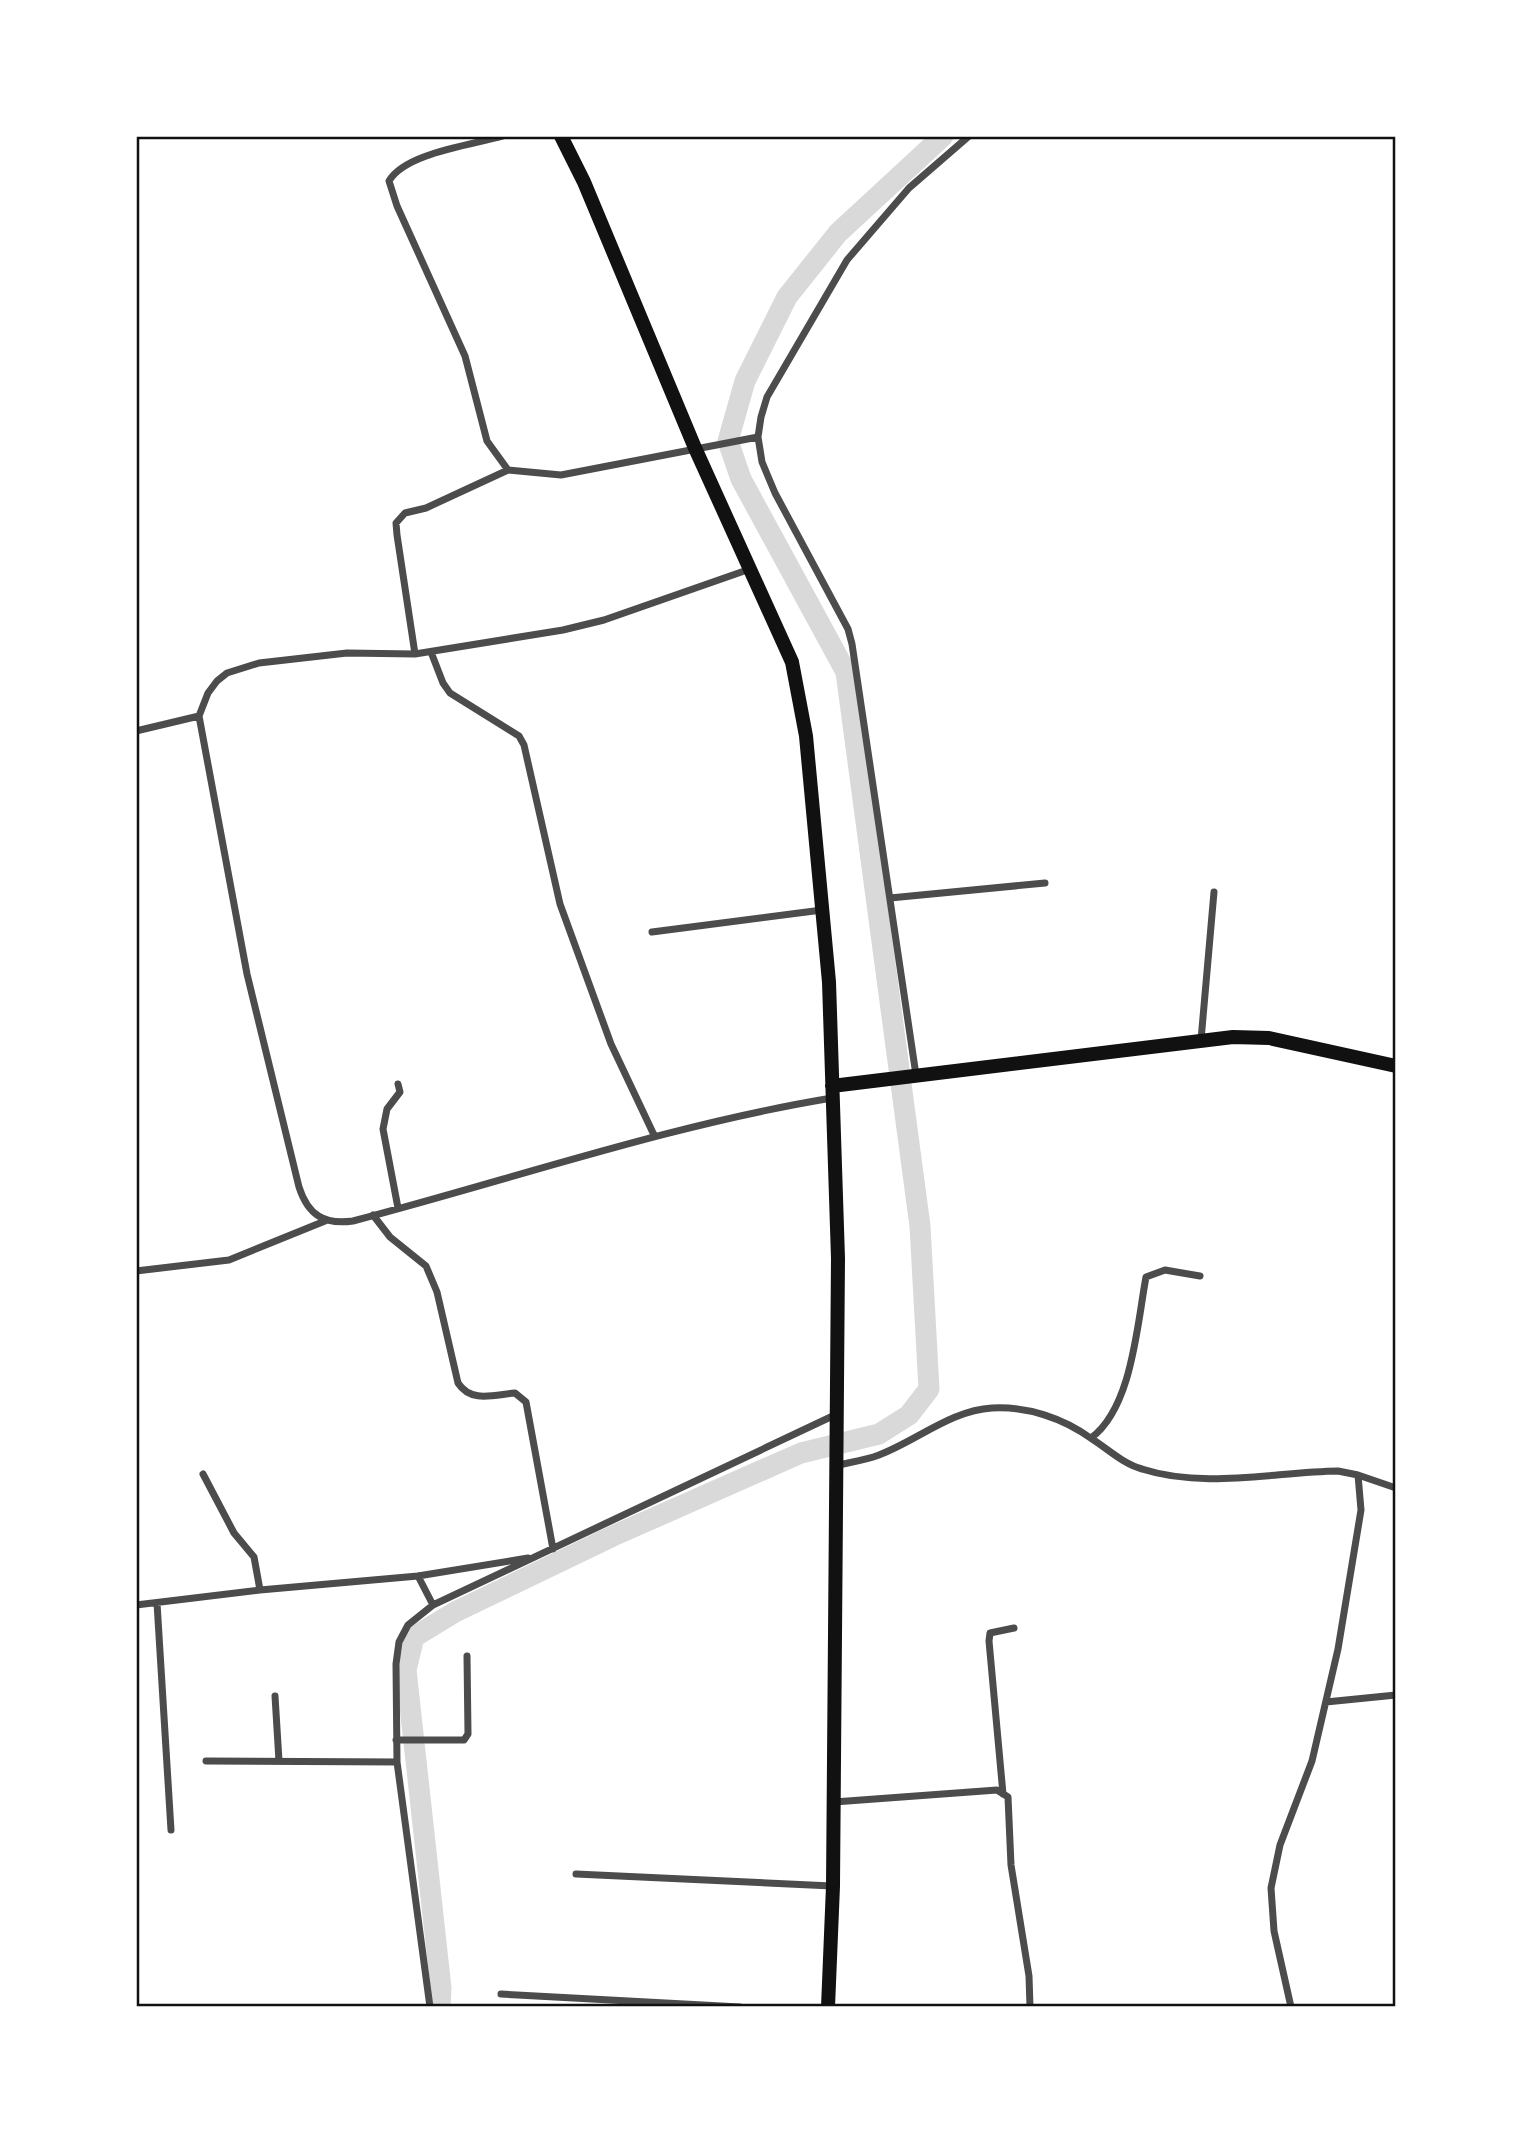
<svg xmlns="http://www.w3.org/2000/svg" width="1532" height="2143" font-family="Signika,sans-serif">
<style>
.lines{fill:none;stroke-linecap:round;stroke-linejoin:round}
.canal{stroke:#d9d9d9;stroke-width:21}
.minor{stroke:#4c4c4c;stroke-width:7}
.secondary{stroke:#111;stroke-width:14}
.neatline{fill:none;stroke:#111;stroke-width:2.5}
</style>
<rect width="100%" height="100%" fill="#fff"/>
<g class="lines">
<!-- canal -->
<path class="canal" d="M440 2007 441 1988 406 1670 414 1637 455 1612 613 1536 801 1453 879 1434 909 1415 929 1389 920 1226 846 672 741 479 728 441 745 381 787 297 838 233 943 136"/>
<!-- minor -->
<path class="minor" d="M503 136C472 145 405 153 389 181L397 206 465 356 487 441 508 470
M750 569 604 620 563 630 415 654 347 653 259 663 227 673 217 681 208 693 199 716 247 974 299 1187C308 1215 324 1225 353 1221 513 1179 669 1125 832 1098
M431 652 443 683 450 693 519 736 524 745 560 904 611 1044 654 1135
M415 654 397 535 396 523 405 513 426 508 508 470 561 475 758 437
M136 731 199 716
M890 898 1045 883
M652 932 822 910
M1201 1040 1214 892
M916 1075 852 644 848 629 775 493 762 462 758 437 761 417 767 397 847 260 909 188 969 136
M398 1208 383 1129 387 1109 400 1092 398 1084
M373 1215 390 1237 426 1266 437 1292 458 1383C471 1403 493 1395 515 1393L526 1402 553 1549
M136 1271 229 1260 325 1221
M1091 1438C1132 1408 1137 1325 1146 1277L1165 1270 1200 1276
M838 1465C852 1462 866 1460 879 1455 916 1441 952 1410 992 1408 1027 1406 1063 1418 1092 1439 1108 1449 1123 1464 1142 1469 1204 1489 1274 1472 1338 1471L1358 1475 1361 1510 1338 1649 1312 1761 1280 1845 1271 1888 1274 1931 1291 2007
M203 1474 234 1533 254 1557 260 1590
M1358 1475 1396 1488
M418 1576 433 1605
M157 1603 171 1830
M136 1605 260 1590 418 1576 528 1558
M275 1696 279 1761
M1326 1702 1396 1695
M396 1740H464L468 1734 467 1656
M206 1761 397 1762
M1003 1794 989 1641 990 1633 1014 1628
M834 1802 997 1790 1008 1797 1011 1865 1029 1976 1030 2007
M576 1874 832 1886
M501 1994 740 2007
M430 2007 397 1762 396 1664 399 1642 408 1625 433 1605 837 1414"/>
<!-- secondary -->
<path class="secondary" d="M561 136 584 182 695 448 792 662 806 736 829 982 838 1258 833 1886 828 2007
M832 1086 1233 1037 1269 1038 1396 1066"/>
</g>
<!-- border -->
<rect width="1532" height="2143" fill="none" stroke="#ffffff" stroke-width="276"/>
<rect x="138" y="138" width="1256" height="1867" class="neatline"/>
</svg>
